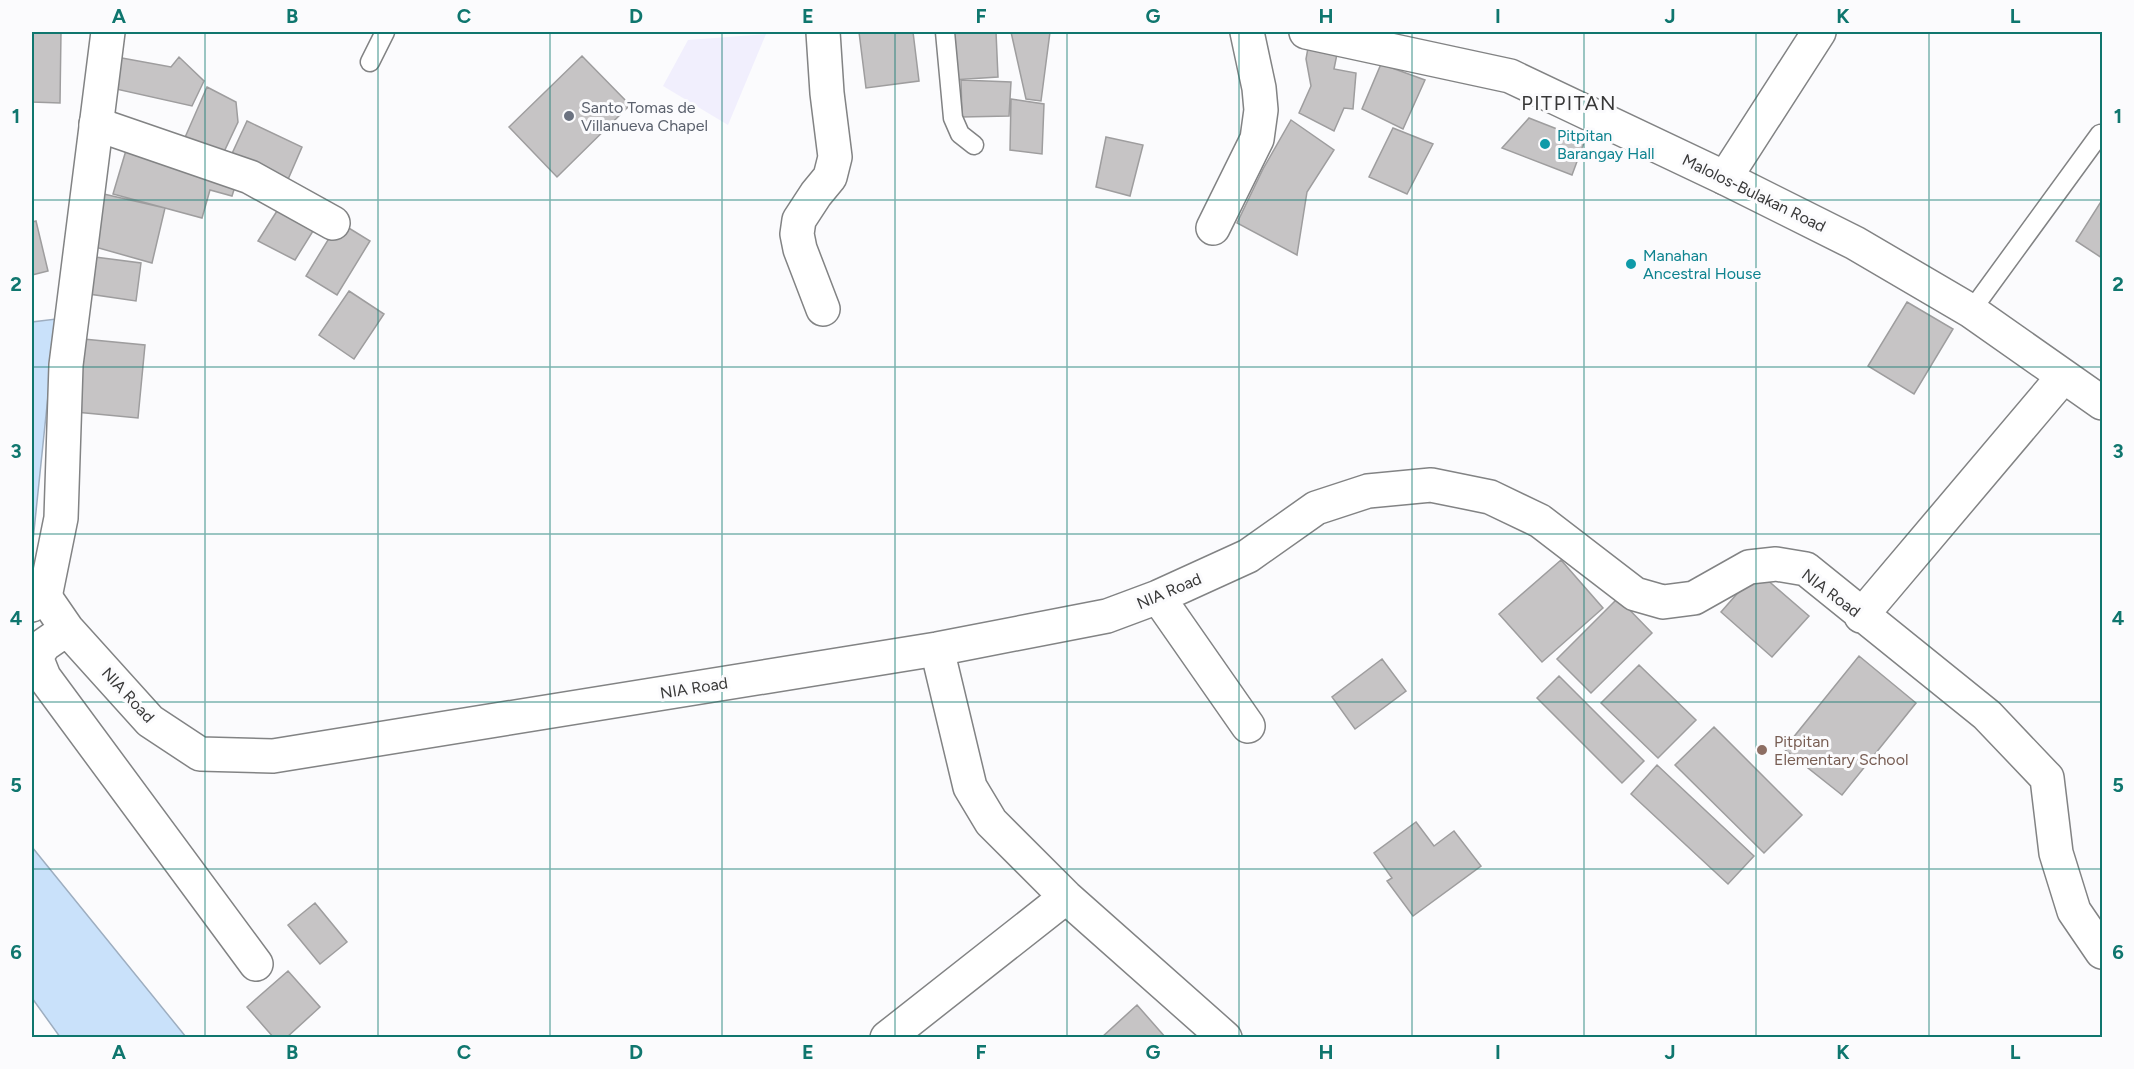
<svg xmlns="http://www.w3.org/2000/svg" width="2134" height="1069" font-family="Figtree,sans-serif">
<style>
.commercial{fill:#f1effd}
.water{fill:#c9e1fa;stroke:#9eaec0;stroke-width:1.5}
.building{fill:#c6c4c5;stroke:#9e9d9e;stroke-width:1.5}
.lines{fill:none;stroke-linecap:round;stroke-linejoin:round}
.lane-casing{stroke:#828384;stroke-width:21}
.street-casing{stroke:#828384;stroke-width:36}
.secondary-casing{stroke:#828384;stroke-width:36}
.lane{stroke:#fff;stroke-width:18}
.street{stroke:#fff;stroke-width:33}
.secondary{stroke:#fff;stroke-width:33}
.grid{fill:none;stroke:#0f766e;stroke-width:1.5;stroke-opacity:0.55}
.worship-dot{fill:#6b7280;stroke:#fbfbfd;stroke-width:2}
.culture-dot{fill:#0f9aa8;stroke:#fbfbfd;stroke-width:2}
.education-dot{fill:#8d6e63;stroke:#fbfbfd;stroke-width:2}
.labels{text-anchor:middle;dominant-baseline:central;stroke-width:6;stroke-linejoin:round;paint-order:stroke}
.worship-label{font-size:16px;fill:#5b616d;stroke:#fbfbfd;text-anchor:start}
.culture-label{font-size:16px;fill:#0d838f;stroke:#fbfbfd;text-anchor:start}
.street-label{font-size:16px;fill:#383838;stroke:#fbfbfd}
.education-label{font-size:16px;fill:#785e54;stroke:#fbfbfd;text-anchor:start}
.quarter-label{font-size:20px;letter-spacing:1.5px;fill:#383838;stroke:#fbfbfd}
.neatline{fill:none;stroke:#0f766e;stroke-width:2}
.grid-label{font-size:20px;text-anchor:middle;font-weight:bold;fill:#0f766e}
</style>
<rect width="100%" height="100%" fill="#fbfbfd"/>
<!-- commercial -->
<path class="commercial" d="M766 34 728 125 663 86 688 40Z"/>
<!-- water -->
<path class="water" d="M56 319 32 550V322Z
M32 847 186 1037H60L32 998Z"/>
<!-- building -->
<path class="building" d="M32 32H61L60 103 32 102Z
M859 32H913L919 81 866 88Z
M950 32H996L998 77 952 80Z
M1011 32H1050L1041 101 1026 99Z
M1308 48 1337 54 1334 69 1356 73 1353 109 1344 108 1334 131 1299 113 1311 86 1306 59Z
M111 56 171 67 179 57 204 81 192 106 107 87Z
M582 56 630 105 557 177 509 127Z
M1381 64 1425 80 1403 129 1362 109Z
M961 80 1011 82 1009 116 962 117Z
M207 87 236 102 238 122 222 156 183 142Z
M1011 99 1044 104 1042 154 1010 150Z
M1529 118 1585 140 1572 175 1502 148Z
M1291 120 1334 150 1307 192 1297 255 1237 223 1263 169Z
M247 121 302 147 286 184 230 158Z
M1393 128 1433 144 1407 194 1369 177Z
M1106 137 1143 145 1130 196 1096 187Z
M127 147 238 177 232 196 210 190 202 218 113 194Z
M95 192 165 208 152 263 88 245Z
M2102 200V258L2076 241Z
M282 203 318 223 295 260 258 241Z
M36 221 48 271 32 275V222Z
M339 222 370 241 337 295 306 276Z
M95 257 141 263 136 301 89 294Z
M349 291 384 314 354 359 319 335Z
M1907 302 1953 329 1914 394 1868 366Z
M73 338 145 345 138 418 65 411Z
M1561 560 1603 608 1542 662 1499 614Z
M1757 571 1809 616 1772 657 1721 612Z
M1618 598 1652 633 1591 693 1557 659Z
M1859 656 1916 703 1842 795 1784 749Z
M1382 659 1406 691 1355 729 1332 697Z
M1639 665 1696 720 1658 758 1601 703Z
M1559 676 1644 761 1622 783 1537 698Z
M1714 727 1802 815 1764 853 1675 765Z
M1657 765 1754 856 1728 884 1631 794Z
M1416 822 1434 846 1454 831 1481 866 1413 916 1387 881 1392 878 1374 853Z
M315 903 347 942 320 964 288 925Z
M288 971 320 1007 286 1038H274L247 1007Z
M1137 1005 1166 1038H1101Z"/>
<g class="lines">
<!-- lane casing -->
<g class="lane-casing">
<path id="lane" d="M945 32 953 118 960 134 974 145
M370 62 385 32
M1971 311 2100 134"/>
</g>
<!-- street casing -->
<g class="street-casing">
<path id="street" d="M823 32 827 93 835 157 830 177 816 194 799 220 797 234 800 249 823 309
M96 124 250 177 333 223
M1725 178 1819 32
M1213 228 1257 139 1261 110 1259 88 1247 32
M45 597 67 629 150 721 200 754 273 756 937 649 1107 616 1158 597 1248 556 1316 508 1368 491 1431 485 1490 497 1540 521 1635 594 1663 602 1694 598 1749 567 1776 564 1806 569 1987 715 2047 778 2056 853 2074 911 2102 952
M1158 597 1248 726
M1861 616 2063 377
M67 629 44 645 36 657 44 677 256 964
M937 649 970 787 991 822 1066 897 1225 1038
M887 1038 1066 897"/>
</g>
<!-- secondary casing -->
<g class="secondary-casing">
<path id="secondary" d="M1306 32 1510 76 1725 178 1855 243 1971 311 2102 403
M32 605 45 597 61 518 66 365 108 32"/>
</g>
<!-- lane -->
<use href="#lane" class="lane"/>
<!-- street -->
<use href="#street" class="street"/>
<!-- secondary -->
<use href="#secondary" class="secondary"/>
</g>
<!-- grid -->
<path class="grid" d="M205 32V1038M378 32V1038M550 32V1038M722 32V1038M895 32V1038M1067 32V1038M1239 32V1038M1412 32V1038M1584 32V1038M1756 32V1038M1929 32V1038M32 200H2102M32 367H2102M32 534H2102M32 702H2102M32 869H2102"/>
<!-- markers -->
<circle class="worship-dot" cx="569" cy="116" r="6"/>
<g class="culture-dot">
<circle cx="1545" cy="144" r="6"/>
<circle cx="1631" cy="264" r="6"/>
</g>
<circle class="education-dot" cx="1762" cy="750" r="6"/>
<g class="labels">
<!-- worship labels -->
<g class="worship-label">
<text x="581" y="107">Santo Tomas de<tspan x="581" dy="18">Villanueva Chapel</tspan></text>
</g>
<!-- culture labels -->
<g class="culture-label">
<text x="1557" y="135">Pitpitan<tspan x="1557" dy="18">Barangay Hall</tspan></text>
<text x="1643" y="255">Manahan<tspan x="1643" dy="18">Ancestral House</tspan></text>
</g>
<!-- street labels -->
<g class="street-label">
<text transform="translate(1754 193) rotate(26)">Malolos-Bulakan Road</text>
<text transform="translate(1169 591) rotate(-23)">NIA Road</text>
<text transform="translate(1831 593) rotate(37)">NIA Road</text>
<text transform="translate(694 688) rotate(-9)">NIA Road</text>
<text transform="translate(128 695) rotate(47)">NIA Road</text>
</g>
<!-- education labels -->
<g class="education-label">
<text x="1774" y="741">Pitpitan<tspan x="1774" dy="18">Elementary School</tspan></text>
</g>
<!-- quarter labels -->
<g class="quarter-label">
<text x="1569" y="103">PITPITAN</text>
</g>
</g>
<!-- border -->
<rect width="2134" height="1069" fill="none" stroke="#fbfbfd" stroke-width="66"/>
<rect x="33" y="33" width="2068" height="1003" class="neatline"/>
<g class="grid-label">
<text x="119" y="23">A</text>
<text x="292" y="23">B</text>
<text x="464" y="23">C</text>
<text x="636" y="23">D</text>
<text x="808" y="23">E</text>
<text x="981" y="23">F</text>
<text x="1153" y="23">G</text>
<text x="1326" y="23">H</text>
<text x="1498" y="23">I</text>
<text x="1670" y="23">J</text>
<text x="1843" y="23">K</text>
<text x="2015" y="23">L</text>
<text x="16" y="123">1</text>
<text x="2118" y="123">1</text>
<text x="16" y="291">2</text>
<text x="2118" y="291">2</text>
<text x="16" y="458">3</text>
<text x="2118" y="458">3</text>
<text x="16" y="625">4</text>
<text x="2118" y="625">4</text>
<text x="16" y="792">5</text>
<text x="2118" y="792">5</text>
<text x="16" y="959">6</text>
<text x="2118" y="959">6</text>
<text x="119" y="1059">A</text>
<text x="292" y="1059">B</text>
<text x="464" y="1059">C</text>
<text x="636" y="1059">D</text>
<text x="808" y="1059">E</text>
<text x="981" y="1059">F</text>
<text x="1153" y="1059">G</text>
<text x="1326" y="1059">H</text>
<text x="1498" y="1059">I</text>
<text x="1670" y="1059">J</text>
<text x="1843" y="1059">K</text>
<text x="2015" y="1059">L</text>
</g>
</svg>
